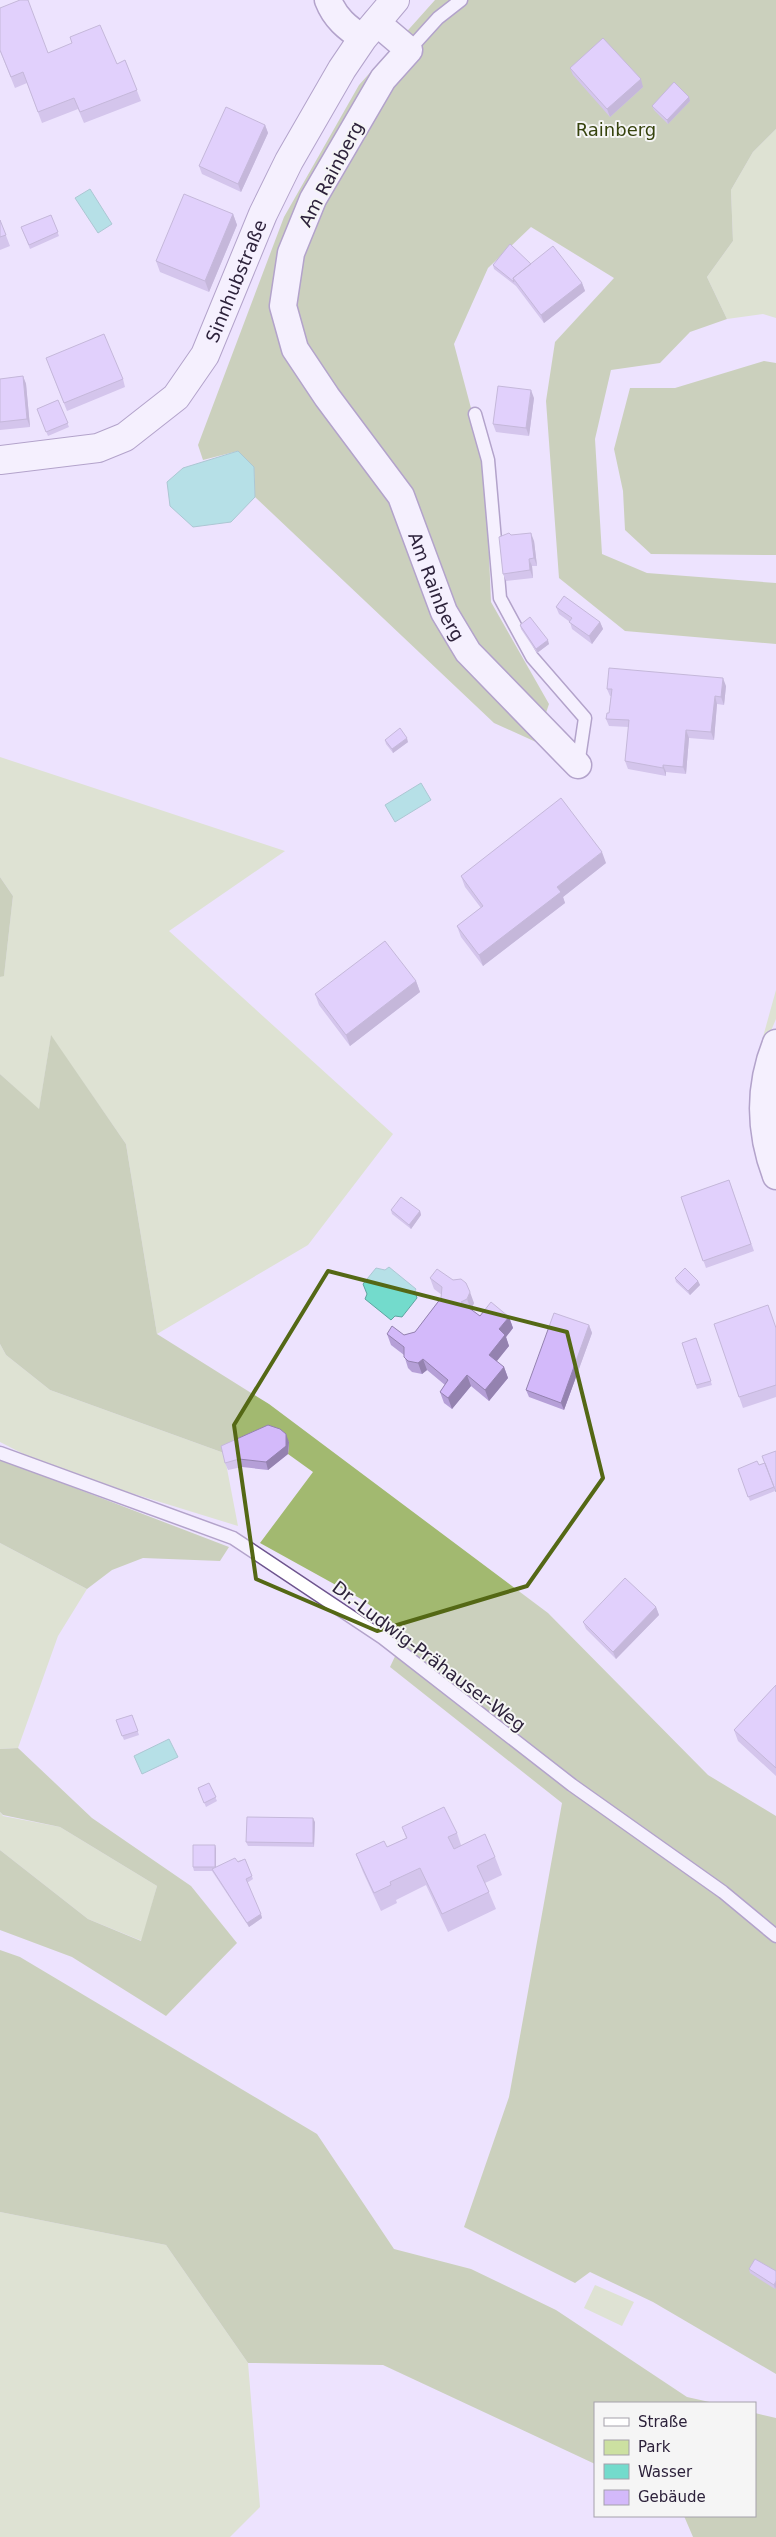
<svg xmlns="http://www.w3.org/2000/svg" width="776" height="2537" font-family="'DejaVu Sans',sans-serif">
<style>
.green{fill:#cce0a1}
.forest{fill:#a2b970}
.water{fill:#73dbcc;stroke:#5ea4a0}
.lines{fill:none;stroke-linecap:round;stroke-linejoin:round}
.lane-casing{stroke:#6d548e;stroke-width:15}
.street-casing{stroke:#6d548e;stroke-width:29}
.secondary-casing{stroke:#6d548e;stroke-width:30}
.lane{stroke:#fff;stroke-width:12}
.street{stroke:#fff;stroke-width:26}
.secondary{stroke:#fff;stroke-width:28}
.wall{fill:#b59fd7}
.shaded-wall{fill:#9482af}
.building{fill:#d3b9fa;stroke:#9482af}
.marked{fill:none;stroke:#546815;stroke-width:4;stroke-linejoin:round}
.labels{text-anchor:middle;dominant-baseline:central;stroke-width:4;stroke-linejoin:round;paint-order:stroke}
.park-label{font-size:18px;fill:#36430d;stroke:#f5f5f5}
.street-label{font-size:18px;fill:#2d223b;stroke:#f5f5f5}
</style>
<rect width="100%" height="100%" fill="#ede3fe"/>
<!-- green -->
<path class="green" d="M776 129V318L763 314 727 319 707 277 733 241 731 190 753 152Z
M0 754V757L285 851 169 931 393 1134 308 1245 157 1334 126 1144 51 1036 39 1110 0 1074V977L4 975 13 896 0 877Z
M776 990V1019L753 1073Z
M0 1344 6 1355 50 1390 224 1453 238 1526 53 1469 0 1442Z
M0 1543 87 1589 58 1636 18 1748 0 1749Z
M0 1812 3 1816 60 1827 157 1886 142 1941 88 1919 0 1850Z
M0 2212 166 2245 248 2363 260 2507 230 2537H0Z
M595 2285 634 2302 622 2326 584 2308Z"/>
<!-- forest -->
<path class="forest" d="M435 0H776V129L753 152 731 190 733 241 707 277 727 319 690 332 660 363 611 370 595 439 602 554 647 573 776 583V644L625 631 559 578 546 401 555 342 614 278 531 227 488 268 454 344 485 461 491 602 549 704 536 742 494 723 255 497 254 467 238 451 203 460 198 445 284 217 359 85Z
M764 361 776 363V555L651 554 625 530 623 491 614 449 630 388H675Z
M0 877 13 896 4 976 0 977Z
M51 1035 126 1144 157 1334 269 1404 548 1613 708 1775 776 1816V2374L653 2302 590 2272 575 2283 464 2227 509 2097 562 1803 390 1667 406 1633 363 1600 260 1543 313 1472 288 1454 289 1442 283 1437 224 1453 50 1390 6 1355 0 1344V1074L39 1109Z
M0 1458 23 1468 229 1547 220 1561 143 1558 112 1570 87 1589 0 1543Z
M18 1748 92 1818 191 1886 237 1943 166 2016 72 1957 0 1930V1850L88 1919 141 1941 157 1886 60 1827 3 1815 0 1812V1749Z
M0 1950 20 1957 317 2134 394 2249 471 2269 556 2310 687 2397 714 2403H595V2464L383 2365 248 2363 166 2245 0 2212Z
M755 2413 776 2418V2537H693L684 2516H755Z"/>
<!-- water -->
<path class="water" d="M90 189 112 224 98 233 75 198Z
M238 451 254 467 255 497 231 522 193 527 170 506 167 482 183 468Z
M421 783 431 800 395 822 385 805Z
M389 1267 416 1289 415 1291 417 1298 402 1317 395 1316 391 1320 365 1299 367 1294 363 1284 376 1268 385 1270Z
M169 1739 178 1757 142 1774 134 1756Z"/>
<g class="lines">
<!-- lane casing -->
<g class="lane-casing">
<path id="lane" d="M409 50 438 18 461 0
M475 414 488 460 500 598 532 657 585 718 578 765
M0 1453 233 1538 383 1638 572 1785 723 1892 776 1936"/>
</g>
<!-- street casing -->
<g class="street-casing">
<g id="street">
<path d="M328 0C335 18 347 28 363 38"/>
<path id="s1" d="M376 22 409 50 383 79 313 199 291 253 283 306 295 349 327 397 401 496 444 612 468 652 578 765"/>
<path d="M776 1043C758 1088 759 1131 776 1176"/>
</g>
</g>
<!-- secondary casing -->
<g class="secondary-casing">
<g id="secondary">
<path id="s2" d="M0 460 98 448 125 437 176 397 205 355 263 214 289 161 342 69 363 38 395 0"/>
</g>
</g>
<!-- lane -->
<use href="#lane" class="lane"/>
<!-- street -->
<use href="#street" class="street"/>
<!-- secondary -->
<use href="#secondary" class="secondary"/>
</g>
<!-- wall -->
<path class="wall" d="M0 51 48 53 117 64 125 60 141 101 84 123 78 109 42 123 27 83 15 88Z
M570 68 643 87 610 117 573 75Z
M689 97 690 101 668 124 654 110 652 106Z
M265 125 268 133 241 192 202 174 199 166Z
M233 214 237 225 209 292 160 272 156 261Z
M51 215 59 236 30 249 21 227Z
M0 220 10 246 0 250Z
M531 264 582 283 585 291 544 323 516 286 494 269 493 265Z
M49 366 123 379 125 387 67 411Z
M23 376 26 384 30 427 0 430V379Z
M534 398 529 436 496 432 493 424Z
M58 400 69 427 48 436 37 409Z
M511 535 534 541 537 566H532L533 578 506 581 503 574Z
M556 607 600 622 603 629 592 644 572 629 570 622 559 614Z
M520 625 549 644 537 653 521 629Z
M726 686 724 705 717 704 714 740 689 738 686 774 666 772V776L628 769 625 761 629 727 609 726 606 719 609 713 611 696H610L607 689Z
M385 740 408 742 393 753 386 744Z
M606 863 563 897 565 903 483 966 461 937 457 926 481 908 465 887 461 876Z
M416 981 420 992 350 1046 319 1005 315 994Z
M729 1180 754 1251 706 1268 681 1197Z
M391 1210 420 1211 421 1215 411 1229 392 1214Z
M430 1278 474 1303 471 1310 480 1316 509 1317 513 1328 506 1337 509 1346 496 1361 504 1367 508 1378 489 1401 471 1386 452 1409 444 1403 440 1392 445 1385 427 1370 422 1374 412 1372 408 1368 404 1355 391 1345 387 1334 404 1335 415 1332 441 1298 442 1295 434 1289Z
M675 1278 698 1281 700 1285 690 1295 676 1282Z
M714 1324 776 1328V1397L743 1408Z
M589 1325 592 1333 564 1410 529 1397 526 1390Z
M696 1338 712 1385 697 1389 682 1343Z
M289 1442 288 1454 268 1470 242 1467 228 1470 225 1463Z
M765 1463 775 1491 750 1501 738 1469 759 1465Z
M656 1607 659 1615 616 1659 586 1629 583 1622Z
M776 1685V1776L738 1741 734 1730Z
M132 1715 139 1735 124 1740 116 1720Z
M209 1783 217 1801 206 1807 198 1788Z
M315 1822 314 1847 248 1846 246 1842Z
M402 1827 457 1833 461 1845 495 1857 502 1875 485 1883 496 1909 448 1932 426 1885 396 1900 397 1903 381 1911 363 1872 356 1854 387 1847 406 1838Z
M215 1845 216 1849V1867L245 1859 253 1879 247 1883 262 1918 249 1927 212 1871H194L193 1867Z
M749 2269 776 2271V2287L775 2289 750 2273Z"/>
<!-- shaded-wall -->
<path class="shaded-wall" d="M641 79 643 87 610 117 607 109Z
M689 97 690 101 668 124 667 120Z
M265 125 268 133 241 192 238 184Z
M233 214 237 225 209 292 205 281Z
M582 283 585 291 544 323 541 315Z
M23 376 26 384 30 427 27 419Z
M531 390 534 398 529 436 526 428Z
M531 533 534 541 537 566 534 558Z
M529 559 532 566 533 578 530 570Z
M600 622 603 629 592 644 589 636Z
M548 640 549 644 537 653 536 649Z
M723 678 726 686 724 705 721 697Z
M715 696 717 704 714 740 711 732Z
M686 730 689 738 686 774 683 767Z
M407 738 408 742 393 753 392 749Z
M663 765 666 772V776L663 768Z
M602 852 606 863 563 897 565 903 483 966 479 955 557 887Z
M416 981 420 992 350 1046 346 1035Z
M420 1211 421 1215 411 1229 409 1225Z
M698 1281 700 1285 690 1295 688 1291Z
M470 1292 474 1303 471 1310 467 1299Z
M509 1317 513 1328 506 1337 509 1346 493 1366 489 1355 499 1329Z
M589 1325 592 1333 564 1410 561 1403Z
M423 1359 427 1370 422 1374 418 1363Z
M504 1367 508 1378 489 1401 485 1390Z
M467 1375 471 1386 452 1409 448 1398Z
M286 1434 289 1442 288 1454 268 1470 266 1462Z
M656 1607 659 1615 616 1659 613 1652Z
M313 1818 315 1822 314 1847 313 1843Z
M215 1845 216 1849V1871L215 1867Z
M261 1914 262 1918 249 1927 247 1923Z
M776 2281V2287L775 2289 774 2285Z"/>
<!-- building -->
<path class="building" d="M20 0H28L48 53 72 43 70 37 100 25 117 64 125 60 137 90 80 112 74 98 38 112 23 72 11 77 0 50V8Z
M603 38 641 79 607 109 570 68Z
M674 82 689 97 667 120 652 106Z
M226 107 265 125 238 184 199 166Z
M184 194 233 214 205 281 156 261Z
M51 215 58 232 29 245 21 227Z
M0 220 6 235 0 237Z
M510 244 531 264 513 278 514 282 493 265Z
M553 246 582 283 541 315 513 278Z
M104 334 123 379 64 403 46 358Z
M23 376 27 419 0 422V379Z
M498 386 531 390 526 428 493 424Z
M58 400 68 423 46 432 37 409Z
M509 533 511 535 531 533 534 558 529 559 530 570 503 574 499 537Z
M564 596 600 622 589 636 569 622 572 618 556 607Z
M530 617 548 640 536 649 520 625Z
M609 668 723 678 721 697 715 696 711 732 686 730 683 767 663 765V768L625 761 629 720 606 719 607 713H609L612 689H607Z
M400 728 407 738 392 749 385 740Z
M561 798 602 852 557 887 561 892 479 955 457 926 483 906 461 876Z
M385 941 416 981 346 1035 315 994Z
M729 1180 751 1244 703 1261 681 1197Z
M401 1197 420 1211 409 1225 391 1210Z
M685 1268 698 1281 688 1291 675 1278Z
M437 1269 453 1280 461 1279 466 1283 470 1292 467 1299 461 1302 480 1316 491 1302 509 1317 499 1329 505 1335 489 1355 504 1367 485 1390 467 1375 448 1398 440 1392 448 1380 423 1359 418 1363 408 1361 404 1357V1347L387 1334 392 1326 404 1335 415 1332 441 1298 442 1287 430 1278Z
M768 1305 776 1328V1385L739 1397 714 1324Z
M554 1313 589 1325 561 1403 526 1390Z
M696 1338 711 1381 696 1385 682 1343Z
M268 1425 280 1429 286 1434V1446L266 1462 239 1459 225 1463 221 1446Z
M776 1451V1492L762 1456Z
M757 1461 759 1465 765 1463 774 1487 748 1497 738 1469Z
M625 1578 656 1607 613 1652 583 1622Z
M776 1685V1768L734 1730Z
M132 1715 138 1731 122 1736 116 1720Z
M209 1783 216 1797 204 1803 198 1788Z
M444 1807 457 1833 448 1837 454 1849 485 1834 495 1857 477 1866 489 1892 442 1914 420 1868 390 1882 391 1885 374 1893 356 1854 384 1841 387 1847 407 1838 402 1827Z
M247 1817 313 1818V1843L246 1842Z
M193 1845H215V1867H193Z
M235 1858 238 1862 245 1859 252 1876 246 1879 261 1914 247 1923 212 1869Z
M755 2259 776 2271V2281L774 2285 749 2269Z"/>
<!-- marked area -->
<path d="M0 0H776V2537H0ZM328 1271 567 1332 603 1478 527 1586 377 1631 256 1579 234 1425Z" fill="#ede3fe" fill-opacity=".55" fill-rule="evenodd"/>
<path class="marked" d="M328 1271 567 1332 603 1478 527 1586 377 1631 256 1579 234 1425Z"/>
<g class="labels">
<!-- park labels -->
<g class="park-label">
<text x="616" y="129">Rainberg</text>
</g>
<!-- street labels -->
<g class="street-label">
<text transform="translate(331 174) rotate(-62)">Am Rainberg</text>
<text stroke="none"><textPath href="#s2" startOffset="324">Sinnhubstraße</textPath></text>
<text stroke="none"><textPath href="#s1" startOffset="656">Am Rainberg</textPath></text>
<text transform="translate(429 1656) rotate(37)">Dr.-Ludwig-Prähauser-Weg</text>
</g>
</g>
<!-- legend -->
<rect x="594" y="2402" width="162" height="115" fill="#f5f5f5" stroke="#a5a1ab"/>
<rect x="604" y="2418" width="25" height="8" fill="#ffffff" stroke="#a5a1ab"/>
<text x="638" y="2427" font-size="15" fill="#2d223b">Straße</text>
<rect x="604" y="2440" width="25" height="15" fill="#cce0a1" stroke="#a5a1ab"/>
<text x="638" y="2452" font-size="15" fill="#2d223b">Park</text>
<rect x="604" y="2464" width="25" height="15" fill="#73dbcc" stroke="#a5a1ab"/>
<text x="638" y="2477" font-size="15" fill="#2d223b">Wasser</text>
<rect x="604" y="2490" width="25" height="15" fill="#d3b9fa" stroke="#a5a1ab"/>
<text x="638" y="2502" font-size="15" fill="#2d223b">Gebäude</text>
</svg>
